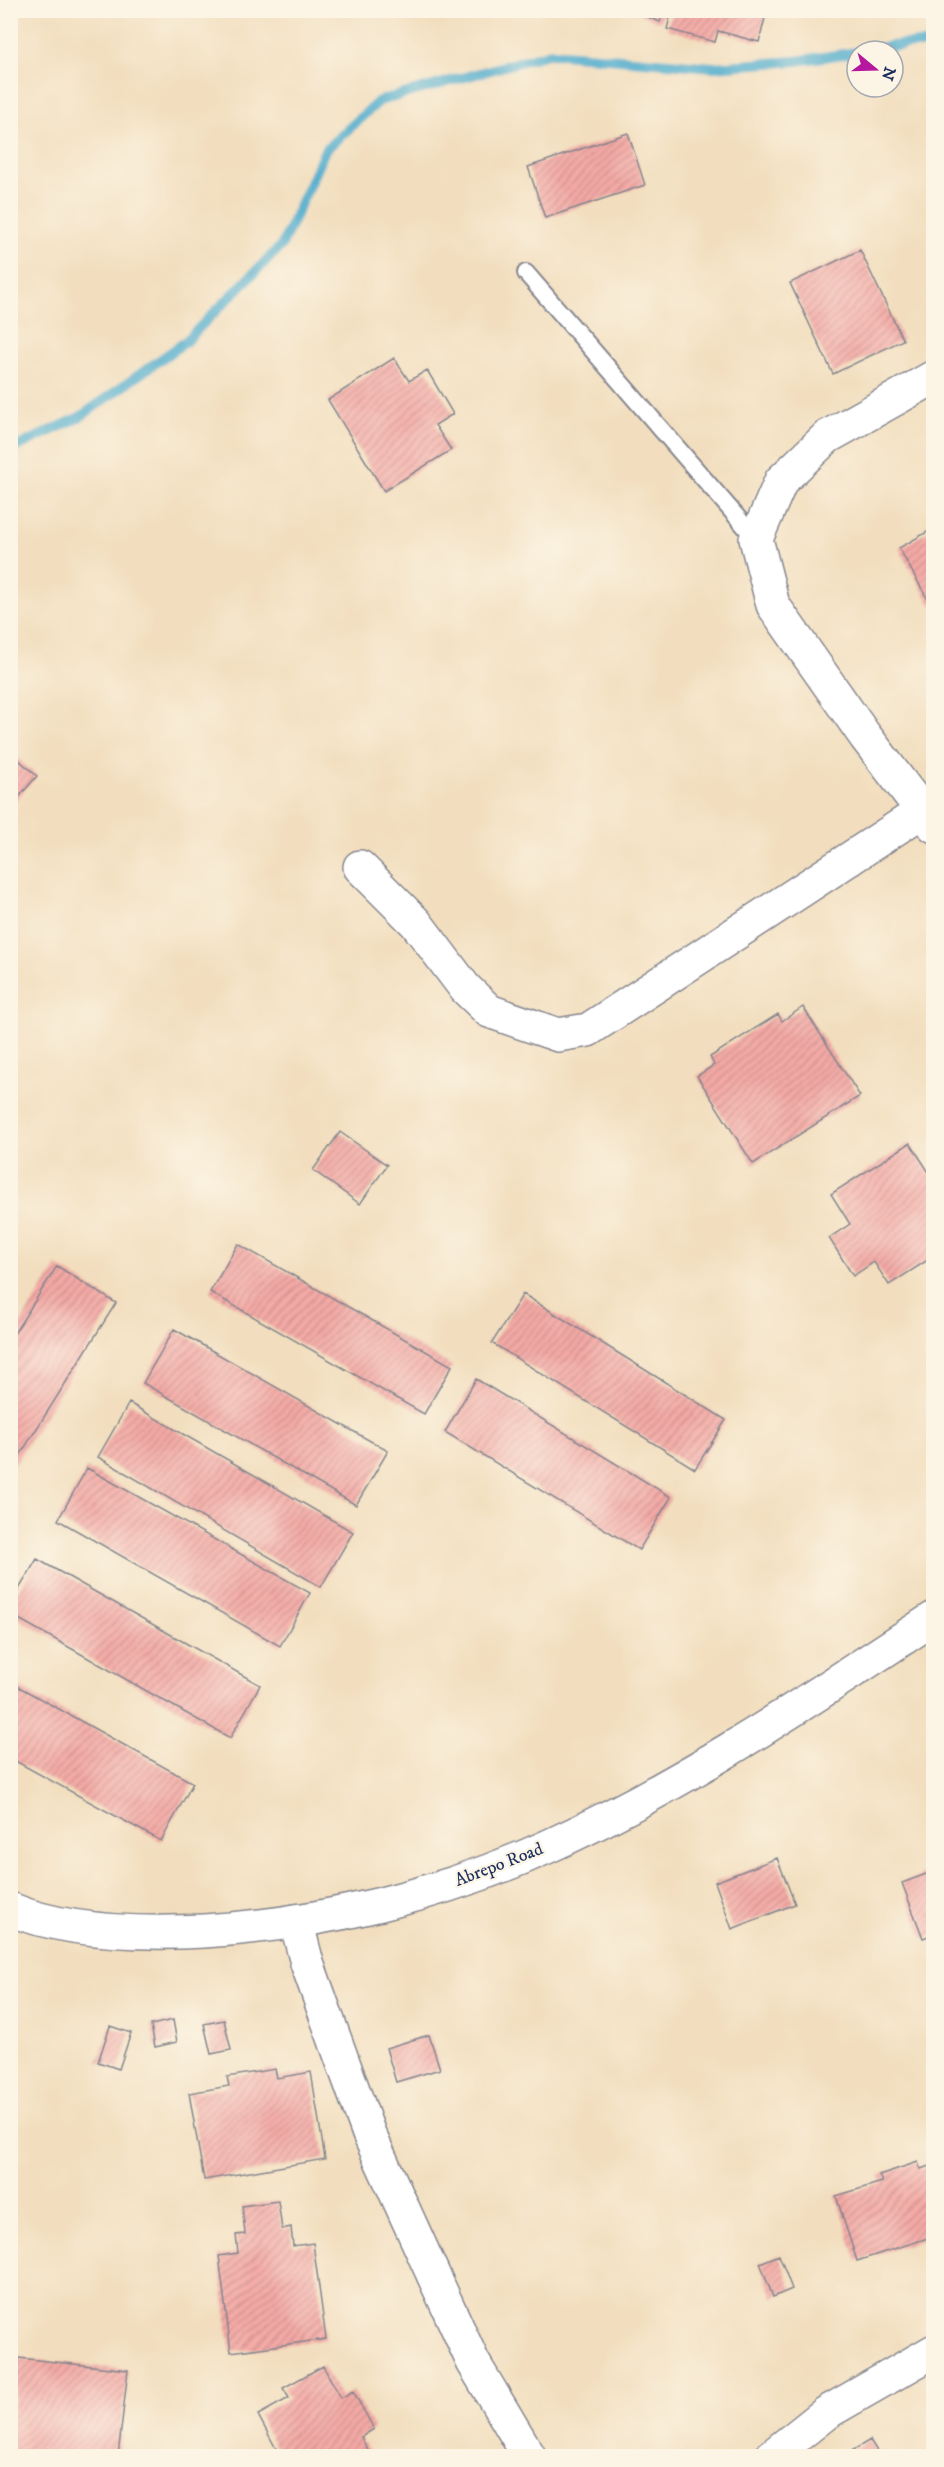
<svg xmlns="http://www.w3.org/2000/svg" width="944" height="2467" font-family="'IM FELL DW Pica',serif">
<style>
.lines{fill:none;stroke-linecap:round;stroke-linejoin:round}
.stream{stroke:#4eabcc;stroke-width:10}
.building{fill:url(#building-hatch)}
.lane-casing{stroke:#86868e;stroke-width:20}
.street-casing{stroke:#86868e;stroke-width:36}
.secondary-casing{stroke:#86868e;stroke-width:36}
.lane{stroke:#fff;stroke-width:16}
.street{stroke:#fff;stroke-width:33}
.secondary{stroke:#fff;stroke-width:33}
.labels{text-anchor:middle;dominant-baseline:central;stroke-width:4.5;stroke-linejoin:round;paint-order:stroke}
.street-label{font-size:18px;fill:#1b2f5e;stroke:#fcf5e5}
</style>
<defs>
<pattern id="building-hatch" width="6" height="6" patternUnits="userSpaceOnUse" patternTransform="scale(1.5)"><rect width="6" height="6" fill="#f5aaa6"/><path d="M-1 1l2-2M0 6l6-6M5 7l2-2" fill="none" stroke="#c68b8a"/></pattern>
</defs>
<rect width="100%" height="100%" fill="#fcf5e5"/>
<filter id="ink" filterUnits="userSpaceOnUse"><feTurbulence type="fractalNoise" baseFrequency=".0167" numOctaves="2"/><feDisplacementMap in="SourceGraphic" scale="12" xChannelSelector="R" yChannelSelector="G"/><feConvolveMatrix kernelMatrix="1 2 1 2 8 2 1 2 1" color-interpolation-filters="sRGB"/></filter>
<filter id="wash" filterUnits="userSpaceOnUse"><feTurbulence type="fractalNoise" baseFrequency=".008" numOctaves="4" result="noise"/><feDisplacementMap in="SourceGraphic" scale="24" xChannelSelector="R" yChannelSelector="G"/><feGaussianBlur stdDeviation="1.35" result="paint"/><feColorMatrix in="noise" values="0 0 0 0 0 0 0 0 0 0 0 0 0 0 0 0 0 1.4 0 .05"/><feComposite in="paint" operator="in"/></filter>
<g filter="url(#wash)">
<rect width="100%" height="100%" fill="#f2debe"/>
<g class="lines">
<!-- stream -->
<path class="stream" d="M860 51 906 44H934
M10 450 80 417 185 342 282 245 325 150 379 101 551 53 713 67 796 61 857 52"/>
</g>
<g id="blocks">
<!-- building -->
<path class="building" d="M630 10H664L660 22Z
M672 10H767L759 42 718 31 715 42 667 29Z
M628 133 645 185 545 218 528 167Z
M860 250 903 340 833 374 790 283Z
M394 358 409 381 427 370 453 414 435 425 451 450 384 491 328 400Z
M934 528V604L931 605 899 548Z
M10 752 37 776 10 807Z
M803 1007 860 1096 753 1164 697 1076 714 1065 710 1057 778 1014 782 1021Z
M340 1132 387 1165 360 1204 313 1170Z
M910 1143 934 1180V1256L889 1285 874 1262 853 1276 829 1238 850 1224 831 1194Z
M238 1244 452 1366 424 1414 210 1292Z
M57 1266 116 1303 10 1471V1340Z
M523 1294 726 1420 695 1469 492 1343Z
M174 1329 388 1451 356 1505 143 1383Z
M476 1379 671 1497 639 1550 445 1432Z
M129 1403 353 1532 321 1587 98 1457Z
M87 1468 310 1593 280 1646 58 1520Z
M37 1559 260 1685 230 1738 10 1614V1604Z
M10 1682 193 1783 161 1841 10 1758Z
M777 1858 795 1904 732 1929 715 1882Z
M934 1871V1934L923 1938 902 1883Z
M173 2020 177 2042 155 2047 151 2025Z
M224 2020 231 2050 211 2054 204 2024Z
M110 2026 131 2033 119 2069 98 2062Z
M429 2035 440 2069 396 2082 386 2048Z
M275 2069 277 2078 311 2072 325 2159 204 2180 189 2093 229 2086 227 2077Z
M918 2162 920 2169 934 2165V2236L857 2261 836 2196 882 2182 879 2175Z
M278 2201 282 2229 291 2227 293 2246 313 2243 326 2339 231 2352 219 2256 238 2253 236 2235 245 2234 242 2206Z
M779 2255 792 2289 773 2297 760 2263Z
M19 2358 128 2370 118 2456H10V2429Z
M323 2366 341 2398 353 2391 374 2429 361 2437 371 2456H280L258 2415 289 2398 283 2388Z
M870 2440 880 2456H846L845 2455Z"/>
</g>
</g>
<g filter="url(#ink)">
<use href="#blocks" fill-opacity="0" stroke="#86868e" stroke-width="1.5"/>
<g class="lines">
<!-- lane casing -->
<g class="lane-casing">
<path id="lane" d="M526 273 756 539"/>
</g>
<!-- street casing -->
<g class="street-casing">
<path id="street" d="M934 377 827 437 781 481 756 539 773 605 865 736 934 826
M360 867 416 923 465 988 489 1011 558 1035 588 1030 921 812
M296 1921 307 1963 369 2134 473 2362 529 2456
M772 2456 826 2413 934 2351"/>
</g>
<!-- secondary casing -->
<g class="secondary-casing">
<path id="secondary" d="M10 1909C67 1933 144 1934 204 1931 321 1924 442 1895 549 1846 685 1784 809 1700 934 1618"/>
</g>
<!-- lane -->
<use href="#lane" class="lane"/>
<!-- street -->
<use href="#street" class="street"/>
<!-- secondary -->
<use href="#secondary" class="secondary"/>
</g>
</g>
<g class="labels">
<!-- street labels -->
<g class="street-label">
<text transform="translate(499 1865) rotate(-21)">Abrepo Road</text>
</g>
</g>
<!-- margin -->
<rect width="944" height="2467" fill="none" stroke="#fcf5e5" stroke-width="36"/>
<!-- north arrow -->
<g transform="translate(875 69) rotate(109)"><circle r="28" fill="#fcf5e5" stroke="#a2a6af" stroke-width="1.5"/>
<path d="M0-4.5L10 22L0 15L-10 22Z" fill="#b5179e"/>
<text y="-9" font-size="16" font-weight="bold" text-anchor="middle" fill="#1b2f5e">N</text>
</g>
</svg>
